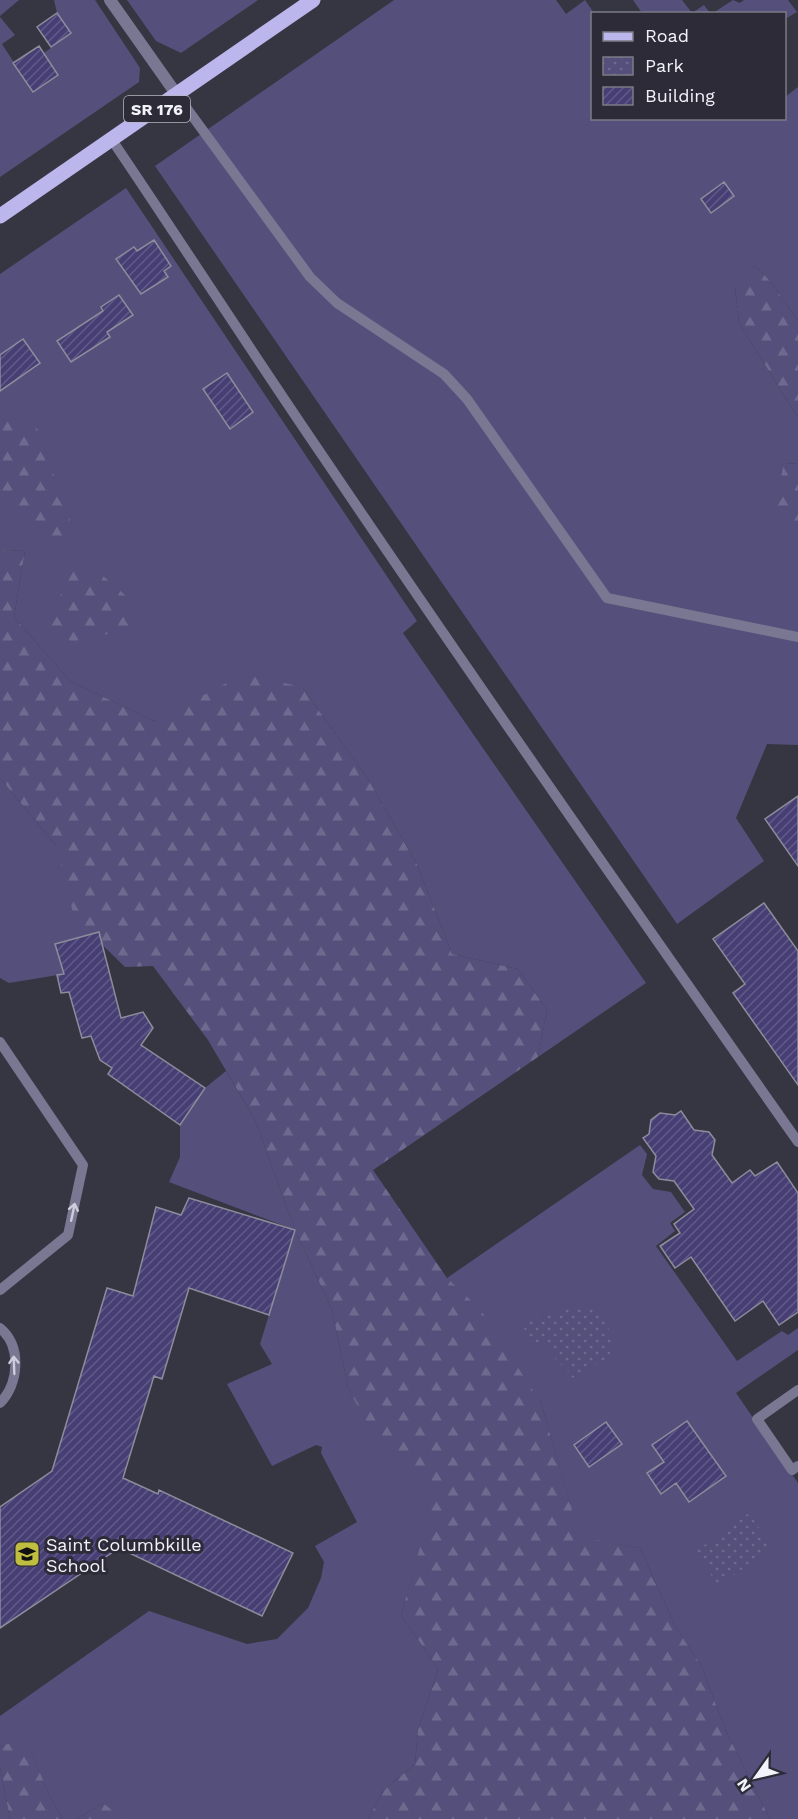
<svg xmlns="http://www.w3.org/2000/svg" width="798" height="1819" font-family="'Work Sans',sans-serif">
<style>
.grass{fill:#55507b;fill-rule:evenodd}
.forest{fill:url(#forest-firs)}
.park{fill:url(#park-dots)}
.building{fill:url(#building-hatch);stroke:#8d8c9b;stroke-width:1.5}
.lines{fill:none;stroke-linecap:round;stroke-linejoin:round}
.service{stroke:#797792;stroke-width:10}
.minor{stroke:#797792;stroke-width:12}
.primary{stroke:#bbb6ec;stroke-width:15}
.oneway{stroke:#cecddb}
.labels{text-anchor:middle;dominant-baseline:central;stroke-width:6;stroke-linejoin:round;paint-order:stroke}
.shield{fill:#2c2b37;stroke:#b7b6c0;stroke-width:1.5}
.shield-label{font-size:16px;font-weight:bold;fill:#f2f2fa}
.poi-label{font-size:18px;fill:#f2f2fa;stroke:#2c2b37;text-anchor:start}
</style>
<defs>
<pattern id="forest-firs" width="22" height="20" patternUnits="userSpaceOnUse" patternTransform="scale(1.5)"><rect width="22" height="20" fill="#55507b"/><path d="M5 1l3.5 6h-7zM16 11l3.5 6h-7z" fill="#6e6a8f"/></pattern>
<pattern id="park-dots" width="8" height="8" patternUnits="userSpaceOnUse" patternTransform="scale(1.5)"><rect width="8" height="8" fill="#55507b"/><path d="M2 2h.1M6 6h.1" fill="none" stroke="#6e6a8f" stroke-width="1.8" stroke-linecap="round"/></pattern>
<pattern id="building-hatch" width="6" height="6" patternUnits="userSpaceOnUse" patternTransform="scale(1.5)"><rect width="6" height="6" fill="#473e74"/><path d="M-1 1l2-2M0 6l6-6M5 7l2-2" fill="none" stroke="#625a89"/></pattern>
</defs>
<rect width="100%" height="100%" fill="#363542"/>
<!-- grass -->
<path class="grass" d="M0 0H19L0 16Z
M54 0H95L140 68 139 82 0 177V17L15 35 2 44 33 92 58 75 44 53 71 33 57 13Z
M127 0H258L181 53 156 41Z
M394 0H556L566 14 585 0 594 13 592 118H784L785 97 798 87V321L771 282 755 265 735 287 739 323 798 418V464L784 463 798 516V745L767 744 736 818 764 861 677 924 155 166ZM724 182 711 212 701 199Z
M633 0H682L692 13 704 5 710 13H642Z
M733 0 740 3 744 0H788L797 12 785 19 784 14 713 13Z
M126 188 417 621 403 633 646 983 538 1057 547 1010 518 969 452 954 417 864 368 779 302 687 188 705 154 721 70 681 14 617 25 551 0 550V274Z
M0 778 57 847 99 932 56 944 64 974 9 983 0 978Z
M226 1071 255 1120 295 1230 332 1310 348 1387 376 1442 437 1490 401 1615 438 1669 418 1729 415 1764 383 1791 368 1819H114L103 1803 77 1819H63L50 1797 25 1737 0 1747V1716L149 1611 247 1644 277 1639 308 1608 321 1578 324 1562 315 1546 357 1522 321 1453 322 1447 316 1445 272 1466 227 1384 272 1364 260 1344 295 1230 169 1182 180 1157V1125L205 1088Z
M640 1145 647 1154 642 1175 653 1189 671 1192 685 1212 670 1223 675 1231 656 1246 737 1361 782 1331 788 1335 798 1328V1350L736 1393 798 1483V1819H770L726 1731 701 1665 675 1626 640 1548 580 1538 541 1403 447 1278Z
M0 1767 10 1819H0Z"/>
<!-- forest -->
<path class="forest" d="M755 265 771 282 798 321V418L739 323 735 286Z
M0 411 34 420 77 540 44 542 0 498Z
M784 463 798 464V542L775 506Z
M0 550 25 551 14 617 70 681 154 721 244 674 302 687 368 779 417 864 452 954 518 969 547 1010 538 1057 373 1170 447 1278 480 1309 541 1403 580 1537 640 1548 675 1626 701 1665 726 1731 770 1819H368L383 1791 415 1764 418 1729 438 1669 401 1615 436 1490 376 1443 348 1387 332 1310 295 1230 255 1120 208 1040 153 966 125 967 74 917 57 847 0 778Z
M69 567 95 569 125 595 130 625 117 632 71 642 51 627Z
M25 1736 50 1797 63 1819H10L0 1767V1747Z
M103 1803 123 1819H77Z"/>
<!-- park -->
<path class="park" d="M579 1306 600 1312C625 1356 610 1357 572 1378L565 1366 560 1364 544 1345 529 1340 524 1328 530 1320Z
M749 1513 772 1547 719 1586 695 1552Z"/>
<!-- building -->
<path class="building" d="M57 13 71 33 51 47 37 27Z
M39 46 58 75 33 92 13 63Z
M724 182 734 196 711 213 701 199Z
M154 240 171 266 164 271 168 277 141 294 116 259 134 247 137 251Z
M119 295 133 315 107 332 110 337 71 362 57 341 103 311 101 307Z
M23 339 40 363 0 391V355Z
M227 373 253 412 230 429 203 389Z
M798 796V866L765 819Z
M764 903 798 951V1085L733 993 745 984 713 939Z
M99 932 121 1018 143 1012 153 1028 141 1045 205 1088 180 1125 108 1074 112 1068 100 1060 91 1036 82 1038 69 992 61 993 57 975 64 974 55 944Z
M681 1111 694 1130 709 1132 715 1140 712 1155 732 1183 750 1170 755 1176 777 1162 798 1193V1312L779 1325 763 1301 735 1321 691 1257 675 1268 660 1246 680 1233 674 1224 694 1209 674 1181 659 1179 653 1172 656 1156 643 1138 649 1134 651 1120 660 1113 675 1115Z
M189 1198 295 1230 269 1315 189 1288 162 1379 154 1376 123 1478 158 1494 159 1490 293 1553 262 1616 119 1548 0 1628V1507L52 1471 107 1288 133 1296 156 1207 181 1215Z
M687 1421 726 1476 689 1502 676 1483 661 1494 647 1473 664 1462 652 1445Z
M606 1422 622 1444 589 1467 574 1445Z"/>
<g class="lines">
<!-- service -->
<path class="service" d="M177 95 310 277 337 303 444 374 467 399 607 598 798 637
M112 140C183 245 251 351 322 455 478 686 638 914 798 1142
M0 1042 83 1165 68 1235 0 1290
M0 1328C22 1346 19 1384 0 1403
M798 1390 757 1419 792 1470 798 1466"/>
<!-- minor -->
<path class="minor" d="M110 0 177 95"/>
<!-- primary -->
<path class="primary" d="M0 216 313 0"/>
</g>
<!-- one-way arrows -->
<defs><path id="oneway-shaft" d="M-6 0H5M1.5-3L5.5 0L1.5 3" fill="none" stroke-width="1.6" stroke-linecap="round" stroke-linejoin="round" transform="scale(1.5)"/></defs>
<g class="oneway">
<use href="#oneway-shaft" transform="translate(73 1212) rotate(-78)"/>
<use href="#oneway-shaft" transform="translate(14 1365) rotate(-92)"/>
</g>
<!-- icons -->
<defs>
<g id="school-square" transform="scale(1.35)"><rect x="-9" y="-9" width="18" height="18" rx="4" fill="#bfbe41" stroke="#2c2b37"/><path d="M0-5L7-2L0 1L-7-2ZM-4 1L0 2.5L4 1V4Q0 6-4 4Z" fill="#111"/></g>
</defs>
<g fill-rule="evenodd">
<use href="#school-square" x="27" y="1554"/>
</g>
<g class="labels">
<!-- shield labels -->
<rect class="shield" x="124" y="96" width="66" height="26" rx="4.5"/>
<g class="shield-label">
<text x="157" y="109">SR 176</text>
</g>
<!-- poi labels -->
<g class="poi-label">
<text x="46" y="1544">Saint Columbkille<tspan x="46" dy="21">School</tspan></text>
</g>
</g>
<!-- legend -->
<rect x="591" y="12" width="195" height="108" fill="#2c2b37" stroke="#7b7b85" stroke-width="1.5"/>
<rect x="603" y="32" width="30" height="9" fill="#bbb6ec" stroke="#7b7b85" stroke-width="1.5"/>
<text x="645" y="42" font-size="18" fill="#f2f2fa">Road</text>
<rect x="603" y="57" width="30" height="18" fill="url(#park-dots)" stroke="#7b7b85" stroke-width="1.5"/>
<text x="645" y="72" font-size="18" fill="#f2f2fa">Park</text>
<rect x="603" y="87" width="30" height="18" fill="url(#building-hatch)" stroke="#7b7b85" stroke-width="1.5"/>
<text x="645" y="102" font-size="18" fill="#f2f2fa">Building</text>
<!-- north arrow -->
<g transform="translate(756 1777) rotate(236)" stroke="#2c2b37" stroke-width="4.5" paint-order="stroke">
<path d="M0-4.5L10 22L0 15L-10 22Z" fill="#f2f2fa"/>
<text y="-9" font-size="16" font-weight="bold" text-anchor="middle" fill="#f2f2fa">N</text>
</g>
</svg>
